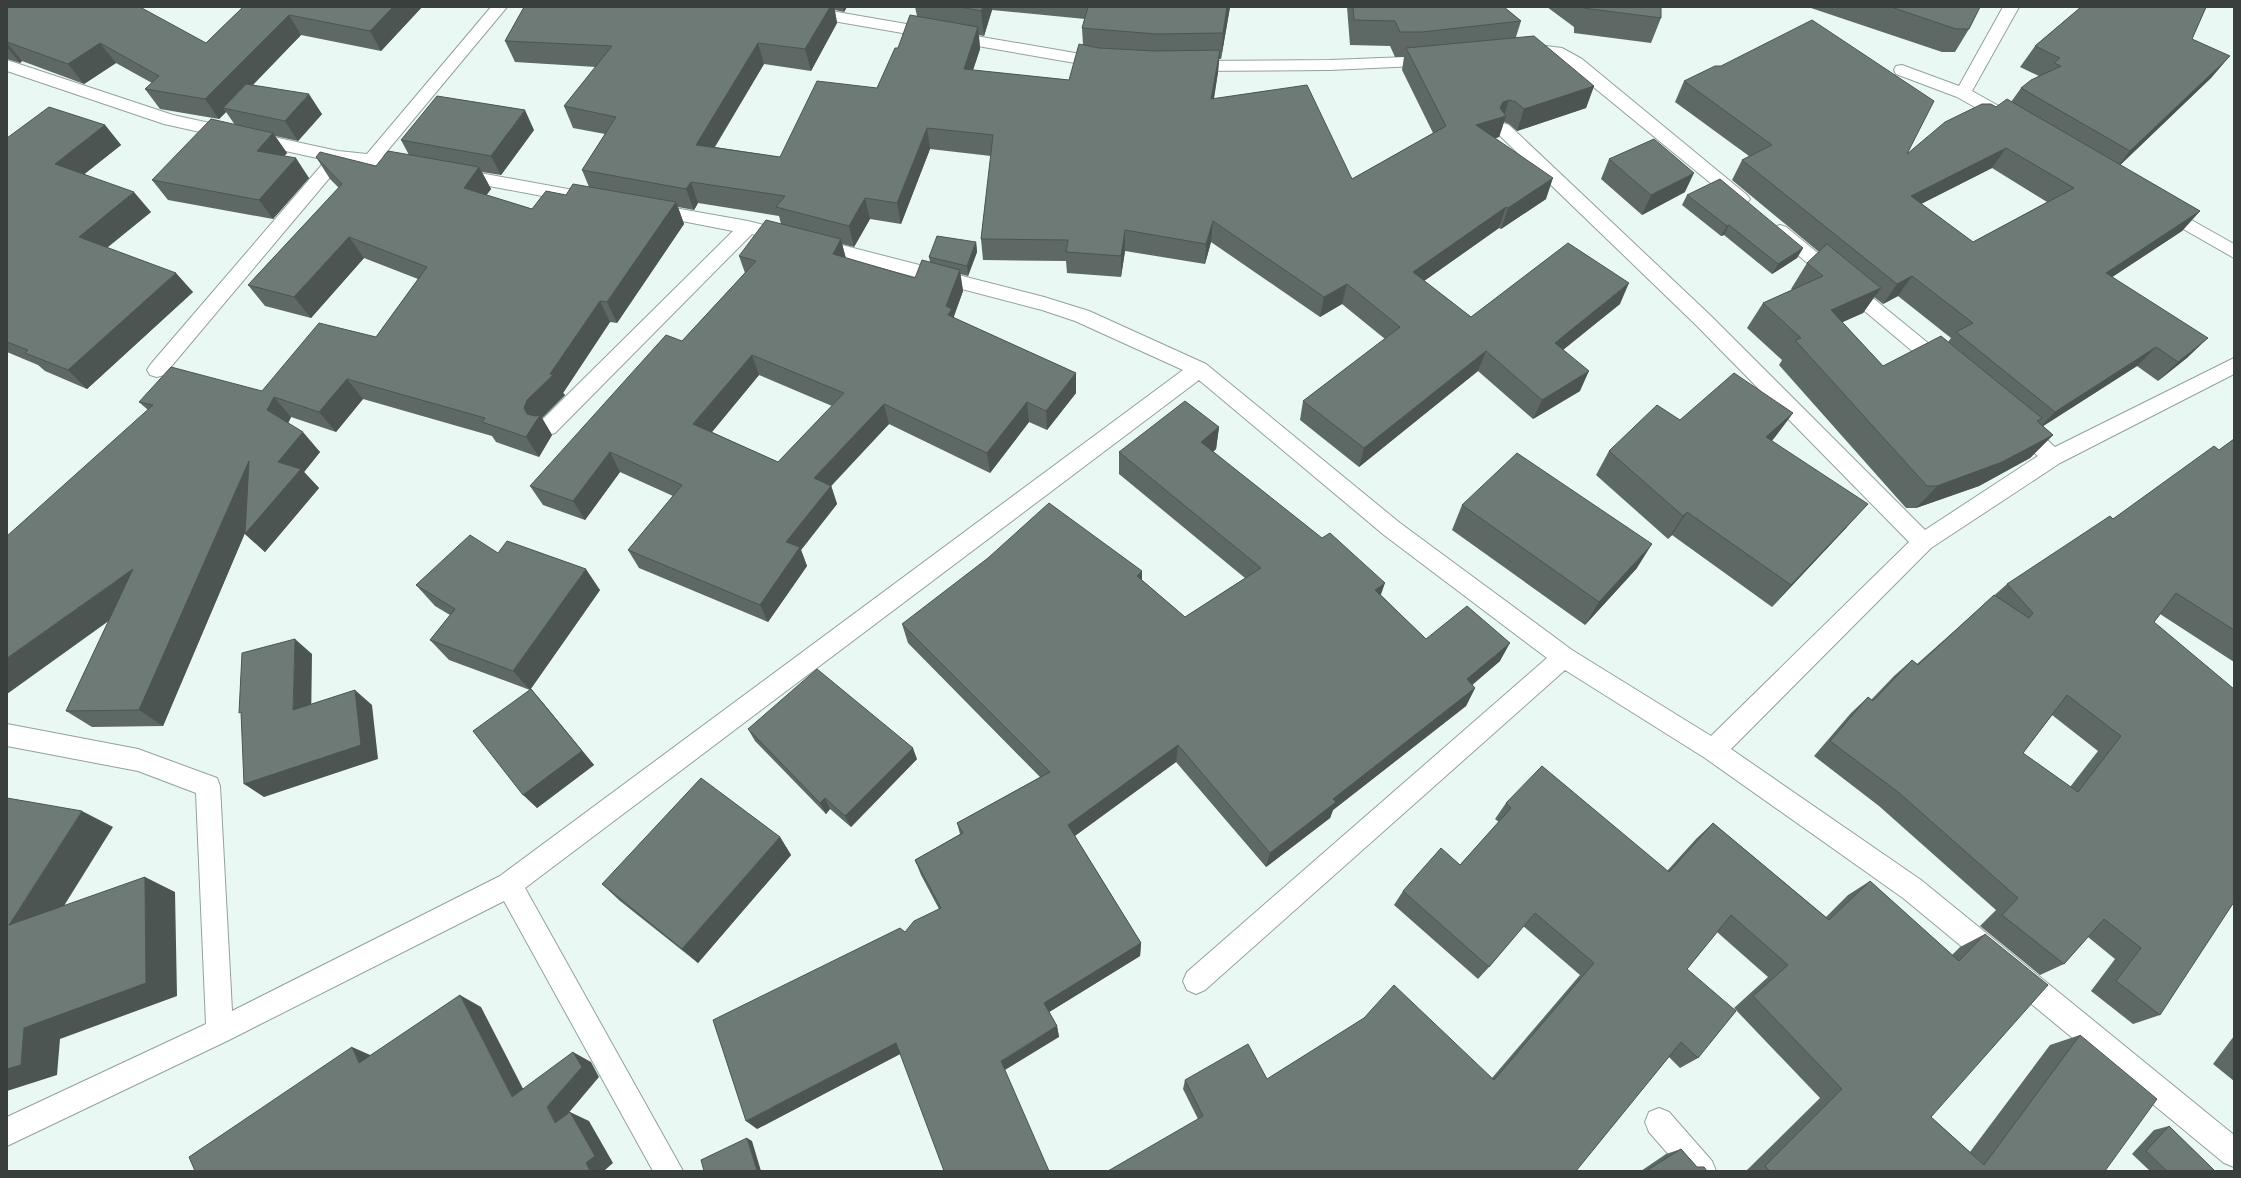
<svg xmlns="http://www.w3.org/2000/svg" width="2241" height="1178" font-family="Ubuntu,sans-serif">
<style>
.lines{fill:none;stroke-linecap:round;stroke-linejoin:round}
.minor-casing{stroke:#94a19c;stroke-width:2}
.minor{fill:#fff;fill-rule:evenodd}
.wall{fill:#5e6965;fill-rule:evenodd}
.shaded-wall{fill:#4c5552}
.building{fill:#6d7a75;stroke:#4c5552;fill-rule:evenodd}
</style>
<rect width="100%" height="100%" fill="#e9f8f2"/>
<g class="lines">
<!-- minor casing -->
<g class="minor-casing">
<path id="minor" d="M491 7H507L383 156 416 163 419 167 416 171 410 173 342 163 164 375 157 377 150 375 147 370 150 365 326 160 164 124 7 71V60L173 115 338 151 367 154Z
M773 7H808L1104 58 1110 59 1112 63 1110 67 1104 68 781 12 775 10Z
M2003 7H2019L1972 91 2015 115 2017 119 2015 123 2009 124 2003 123 1957 97 1896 74 1894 70 1896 66 1902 65 1959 86Z
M1538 45 1562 48 1582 59 1747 195 1750 199 1747 203 1741 205 1735 203 1563 62C1545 51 1534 59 1516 55L1514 51 1516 47Z
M1432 56 1438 57 1440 61 1438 65 1330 70 1189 71 1183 70 1181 66 1183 62 1189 61 1330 60Z
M1503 123 1509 125 1710 315 1925 530 2038 456 2012 434 2009 428 2012 422C2028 417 2043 437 2055 447L2234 358V374L2060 463 1931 548 1731 749 1921 880 2234 1135V1167L2224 1163 1903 898 1705 758 1565 670 1205 990 1196 994 1187 990 1183 981 1187 972 1547 658 1384 535 1199 380 525 888 683 1171H653L504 901 229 1040 7 1146V1117L206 1024 196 793 138 771 7 746V724L138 749 217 778 220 786 232 1011 500 876 1183 370 1075 321 1042 310 752 234 555 433 548 435 541 433 538 427 541 421 733 231 646 214 643 210 646 206 652 204 748 221 1044 297 1089 311 1206 364 1400 523 1572 650 1711 736 1909 542 1696 325 1497 133 1495 129 1497 125Z
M458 169 595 194 601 196 604 200 601 204 595 206 452 179 449 175 452 171Z
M2163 204 2234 244V258L2157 214 2154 210 2157 206Z
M1780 225 1786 227 1950 361 1953 366 1950 371 1943 373 1936 371 1774 235 1771 231 1774 227Z
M1659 1108 1669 1112 1712 1161 1716 1171H1683L1649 1132 1645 1122 1649 1112Z"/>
</g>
<!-- minor -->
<use href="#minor" class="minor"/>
</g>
<!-- wall -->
<path class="wall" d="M7 7 206 43 243 7H422L381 51 301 35 253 85 322 114 298 141 275 136 287 153 284 156 309 178 273 219 168 200 152 180 235 125 226 112 219 119 160 109 145 89 152 83 116 63 84 84 22 61 20 63 7 59Z
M524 7H847L844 12 835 10 837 23 811 71 764 64 715 147 780 157 877 88 898 48 917 16 915 7H1230L1221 59H1219L1218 72 1214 99 1352 179 1433 133 1402 70 1404 57H1395L1390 46 1350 45 1347 7H1507L1505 8 1521 21 1516 37 1594 86 1586 108 1517 131 1509 124 1504 122 1499 137 1495 138 1546 199 1501 229 1499 228 1424 281 1471 317 1620 304 1563 349 1580 391 1533 419 1478 371 1359 467 1300 420 1303 401 1385 339 1342 304 1320 317 1211 242 1205 264 1125 251 1121 277 1067 273 1066 261 983 260 981 239 991 156 930 149 901 224 870 219 854 247 842 244 846 258 915 278 930 262 929 257 976 242 977 252 968 276 960 274 963 291 954 316V318L1076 373V393L1047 430 1029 422 990 473 889 424 831 485 837 504 801 550 807 566 768 622 639 568 628 550 673 496 620 472 585 520 543 505 530 486 682 341 745 273 739 256 781 224 779 216 698 203 694 210 678 207 684 224 617 323 610 322 563 393 565 395 542 418 552 435 539 457 496 442 492 436 363 399 336 432 291 417 288 423 320 452 304 472 319 488 265 552 245 534V533L163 726 92 727 66 711 109 621 148 410 139 402 262 391 376 337 418 279 364 258 311 318 265 306 248 285 339 188 330 179 316 157 376 166 409 155 401 140 534 130 501 175 482 172 491 189 486 195 532 209 566 195 589 187 582 170 605 134 573 128 564 106 596 67 515 62 505 41ZM992 10 1085 19 1082 28 1083 45 1069 80 973 70 980 49 979 35 984 36ZM759 375 832 406 778 462 712 432Z
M1547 7H1661V18L1651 43 1574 33V27Z
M1808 7H1980L1969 29 1955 52H1942Z
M2081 7H2207L2205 10 2192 39 2212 77 2120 165 2200 211 2182 231 2112 277 2188 357 2158 381 2137 366 2043 426 2053 435 2030 458 1979 486 1916 508H1906L1779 365 1782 360 1747 328 1763 303 1792 290 1791 289 1807 263 1819 252 1732 180 1742 160 1749 156 1675 102 1684 81 1907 154 1996 107 2011 102 2021 88 2039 76 2020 67 2035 46ZM1992 168 2047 202 1973 242 1921 204ZM1898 296 1951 338 1948 342 1883 366 1842 322 1863 313 1874 297 1883 304Z
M105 125 121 145 84 174 151 212 107 248 193 292 87 389 45 371 38 365 7 352V138Z
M1609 159 1685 192 1642 215 1601 179Z
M1687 195 1803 248 1797 258 1772 274 1724 235 1721 236 1682 205Z
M1793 413 1772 441 1847 527 1772 607 1672 535 1668 539 1596 475 1609 451 1680 420Z
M1219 427 1216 449 1213 452 1381 595 1426 639 1500 661 1472 685 1475 688 1466 706 1333 810 1330 818 1266 867 1176 762 1075 836 1141 943 1140 956 1049 1012 1057 1026 1059 1037 900 1054 757 1129 905 932 939 909 921 875 915 860 960 834 957 823 1040 777 908 643 902 624 1142 571V580L1185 617 1245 578 1119 474V452Z
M2234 439V662L2160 614 2154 622 2160 1015 2133 1024 2091 991 2115 959 2088 937 2064 964 2040 975 1980 926 1996 910 1879 806 1814 756 1851 713 1868 697 1871 700 1894 676 1912 660 1917 664 2007 584 2113 519 2219 450ZM2052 715 2098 751 2070 787 2023 753Z
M1462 505 1637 568 1585 625 1452 530Z
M498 553 600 590 530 690 531 689 544 704 594 765 537 808 530 690 449 660 430 640 450 615 435 606 416 585Z
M748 729 917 759 851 827 830 809 826 814 755 741Z
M1506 803 1667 871 1696 839 1713 823 1826 917 1848 895 1870 881 1952 955 1960 947 1985 934 1931 1117 1970 1152 2050 1045 2080 1035 2105 1171H1746L1820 1098 1734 1008 1768 977 1717 932 1687 969 1698 1058 1680 1068 1669 1057 1198 1119 1183 1089 1185 1080 1492 1078 1580 975 1523 926 1489 967 1478 979 1394 905 1403 891 1460 865 1499 822 1495 819Z
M780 837 791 855 698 963 620 901 602 884Z
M2234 1036V1081L2213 1064Z
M2169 1126 2215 1171H2150L2132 1154 2154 1130Z
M1681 1149 1697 1167 1707 1171H1641L1666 1154Z"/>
<!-- shaded-wall -->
<path class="shaded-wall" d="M393 7H422L381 51 370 31Z
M830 7H834L837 23 811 71 805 49Z
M843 7H847L844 12Z
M983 7H992V10L984 36 981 11Z
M1227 7H1230L1221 59 1223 33Z
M289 15 301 35 229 109 223 108 226 112 219 119 205 99Z
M978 27 980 49 966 91 964 69Z
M7 43 22 61 20 63 7 47Z
M100 43 116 63 84 84 68 64Z
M758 43 764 64 703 166 696 145Z
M1220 50 1218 72 1210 121 1211 99Z
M2230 56 2212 77 2113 172 2130 151Z
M1594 86 1586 108 1517 131 1524 109Z
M309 94 322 114 298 141 285 121Z
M1509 100 1504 116H1506L1499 137 1470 147 1476 125 1500 108 1503 102Z
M525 110 534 130 501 175 491 156Z
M105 125 121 145 72 184 55 164Z
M927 128 930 149 901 224 897 203Z
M273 133 287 153 271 171 257 151Z
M2006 148 1992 168 1897 216 1911 196Z
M296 158 309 178 273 219 259 200Z
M479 167 491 189 476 210 464 188Z
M1694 173 1685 192 1642 215 1651 195Z
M1553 178 1546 199 1501 229 1508 208Z
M691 182 698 203 694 210 686 189Z
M134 192 151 212 96 256 79 237Z
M865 198 870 219 854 247 849 226Z
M676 202 684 224 617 323 607 302Z
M1506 207 1499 228 1407 293 1413 272Z
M2200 211 2182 231 2088 293 2106 273Z
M1213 221 1211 242 1205 264 1206 244Z
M1729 225 1724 235 1721 236 1727 226Z
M1125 230V251L1121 277V256Z
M349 237 364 258 311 318 294 297Z
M841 239 846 260 833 254Z
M976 242 977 252 968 276 967 266Z
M1803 248 1797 258 1772 274 1778 264Z
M960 270 963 291 954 316 956 330 951 336 946 306Z
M176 273 193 292 87 389 68 370Z
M1912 276 1898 296 1883 304 1897 284Z
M1629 283 1620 304 1547 363 1555 343Z
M1347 284 1342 304 1320 317 1324 297Z
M1881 288 1863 313 1814 335 1831 310Z
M600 301 610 322 563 393 565 395 542 418 552 435 539 457 526 437 527 414 524 408 527 400 550 374Z
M2208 338 2188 357 2158 381 2178 362Z
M2156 347 2137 366 2037 430 2055 412Z
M1486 351 1478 371 1359 467 1364 448Z
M752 355 759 375 702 444 693 424Z
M1589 371 1580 391 1533 419 1542 400Z
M1076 373V393L1047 430 1046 411Z
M347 379 363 399 336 432 319 412Z
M274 397 291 417 285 430 267 410Z
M1027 402 1029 422 990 473 987 453Z
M884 404 889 424 821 497 814 478Z
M1793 413 1775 437 1749 461 1766 437Z
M1219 427 1216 449 1199 464 1201 442Z
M303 432 320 452 304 472 319 488 265 552 245 534 278 462Z
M2053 435 2030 458 1979 486 1916 508 1937 486Z
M610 452 620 472 585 520 573 501Z
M249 461 267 481 163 726 139 710Z
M831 486 837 504 801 550 807 566 768 622 760 605 786 542Z
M1868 504 1847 527 1772 607 1791 585Z
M1687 512 1672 535 1668 539 1683 516Z
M1652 544 1637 568 1585 625 1599 602Z
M133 569 156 587 7 694V658Z
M586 569 600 590 530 690 513 671Z
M1142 571V591L1137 576Z
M1385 583 1378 603 1375 590Z
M295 639 312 654 311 725 293 710Z
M1510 643 1500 661 1458 697 1467 679Z
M1475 688 1466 706 1333 810 1330 818 1266 867 1270 853 1333 799Z
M531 689 594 765 537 808 523 795Z
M355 690 372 705 378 759 264 797 244 784Z
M1178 745 1176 762 1069 840 1068 825Z
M913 748 917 759 851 827 845 816Z
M825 798 830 809 826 814 820 803Z
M82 811 113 827 44 938 9 925Z
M780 837 791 855 698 963 682 949Z
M145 877 175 892 177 996 60 1039 57 1075 7 1091V1069L24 1028Z
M1141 943 1140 956 1046 1014 1044 1003Z
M460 995 481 1007 532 1106 512 1097Z
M1057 1026 1059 1037 1005 1070 1001 1061Z
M896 1043 902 1053 757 1129 746 1121Z
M352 1047 377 1058 359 1063Z
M573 1052 591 1062 599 1077 566 1116 555 1123 547 1107Z
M570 1112 589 1121 613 1163 605 1170V1171H590L586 1163Z
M747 1138 752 1141 761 1171H757Z"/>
<!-- building -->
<path class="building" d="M7 7H140L206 43 243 7H393L370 31 289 15 205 99 145 89 159 76 100 43 68 64 7 42Z
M524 7H830L805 49 758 43 696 145 780 157 817 81 877 88 895 48H898L910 15 978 27 964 69 1069 80 1079 44 1099 48 1155 51 1220 50 1211 99 1307 85 1352 179 1446 126 1406 48 1534 36 1594 86 1524 109 1516 102 1509 100 1503 102 1500 108 1506 116 1476 125 1553 178 1508 208 1506 207 1413 272 1471 317 1568 243 1629 283 1555 343 1589 371 1542 400 1486 351 1364 448 1303 401 1400 327 1347 284 1324 297 1213 221 1206 244 1125 230 1121 256 1066 252 1068 240 981 239 993 135 927 128 897 203 865 198 849 226 776 207 785 196 691 182 686 189 582 170 616 117 564 106 612 46 505 41Z
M960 7H983L981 11Z
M1088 7H1227L1223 33 1156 34 1082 28Z
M1353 7H1504L1521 21 1422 32H1400L1395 21 1354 20Z
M1583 7H1661V18L1583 8Z
M1891 7H1980L1969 29H1956Z
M2081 7H2206L2192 39 2230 56 2130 151 2021 88 2031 80 2061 66 2054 63 2060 58 2035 46Z
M1812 20 1934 101 1907 154 1945 122 1982 104H1991L1996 107 2007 99 2200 211 2106 273 2208 338 2178 362 2156 347 2055 412 1956 332 1973 323 1912 276 1897 284 1742 160 1772 145 1684 81 1715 66H1721ZM2006 148 2074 188 1973 242 1911 196Z
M246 84 309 94 285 121 223 108Z
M437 96 525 110 491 156 401 140Z
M49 107 105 125 55 164 134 192 79 237 176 273 68 370 25 353 28 350 7 342V138Z
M211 119 273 133 257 151 296 158 259 200 152 180Z
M1654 139 1694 173 1651 195 1609 159Z
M388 151 479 167 464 188 532 209 546 191 566 195 573 184 676 202 607 302 600 301 550 374 553 375 527 400 524 408 527 414 535 416 540 415 526 437 482 422 485 418 347 379 319 412 274 397 267 410 303 432 278 462 301 469 245 534 249 461 139 710 66 711 133 569 7 658V536L153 405 139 402 171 367 262 391 319 323 376 337 427 267 349 237 294 297 248 285 342 184 316 157 320 152 376 166Z
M1720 179 1803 248 1778 264 1729 225 1727 226 1687 195Z
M766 220 841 239 833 254 915 278 922 260 960 270 946 306 952 309 948 315 1076 373 1046 411 1027 402 987 453 884 404 814 478 831 486 786 542 800 547 760 605 628 550 682 485 610 452 573 501 530 486 666 335 682 341 756 261 739 256ZM752 355 844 393 778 462 693 424Z
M937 236 976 242 967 266 929 257Z
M1827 244 1881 288 1831 310 1883 366 1941 336 2042 418 2037 421 2053 435 2002 462 1937 486H1927L1795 340 1801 338 1763 303 1823 276 1807 263Z
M1734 373 1793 413 1766 437 1868 504 1791 585 1687 512 1683 516 1609 451 1657 405 1680 420Z
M1185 401 1219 427 1201 442 1322 538 1330 533 1385 583 1375 590 1426 639 1467 606 1510 643 1467 679 1475 688 1333 799 1336 802 1270 853 1178 745 1068 825 1141 943 1044 1003 1057 1026 1001 1061 1049 1171H944L896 1043 746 1121 713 1020 900 928 905 932 914 921 941 908 915 860 963 833 957 823 1050 772 902 624 988 558 1049 503 1142 571 1137 576 1185 617 1261 568 1119 452Z
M2234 439V630L2176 593 2154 622 2234 689V902L2160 1015 2116 981 2141 948 2104 919 2064 964 2002 915 2018 898 1898 792 1830 741 1868 697 1873 701 1912 660 1918 665 1994 595 2029 618 2033 613 2007 584 2110 516 2113 519 2214 446 2219 450ZM2067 695 2121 736 2078 792 2023 753Z
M1517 453 1652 544 1599 602 1462 505Z
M470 535 498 553 507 541 586 569 513 671 430 640 455 609 416 585Z
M295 639 293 710 355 690 361 745 244 784 241 712 239 713 242 653Z
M817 669 913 748 845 816 825 798 820 803 748 729Z
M531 689 582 751 523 795 473 731Z
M1542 766 1669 872 1713 823 1829 920 1870 881 1959 961 1985 934 2048 985 1931 1117 1984 1165 2080 1035 2157 1099 2105 1171H1770L1765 1166 1842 1089 1753 996 1788 965 1731 915 1687 969 1736 1011 1698 1058 1681 1042 1576 1171H1108L1203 1116 1185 1080 1248 1044 1267 1079 1364 1018 1394 985 1494 1080 1594 963 1535 913 1489 967 1403 891 1441 848 1460 865 1511 808 1506 803Z
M701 778 780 837 682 949 602 884Z
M7 798 82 811 9 925 145 877 146 983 24 1028 21 1065 7 1069Z
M460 995 512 1097 573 1052 582 1067 547 1107 555 1123 570 1112 595 1156 586 1163 590 1171H195L189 1157 352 1047 359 1063Z
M2169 1126 2215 1171H2167L2146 1151Z
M747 1138 757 1171H704L701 1160Z
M1681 1149 1697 1167H1704L1707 1171H1646Z"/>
<!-- border -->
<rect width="2241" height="1178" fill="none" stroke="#393f3c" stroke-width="16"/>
</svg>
